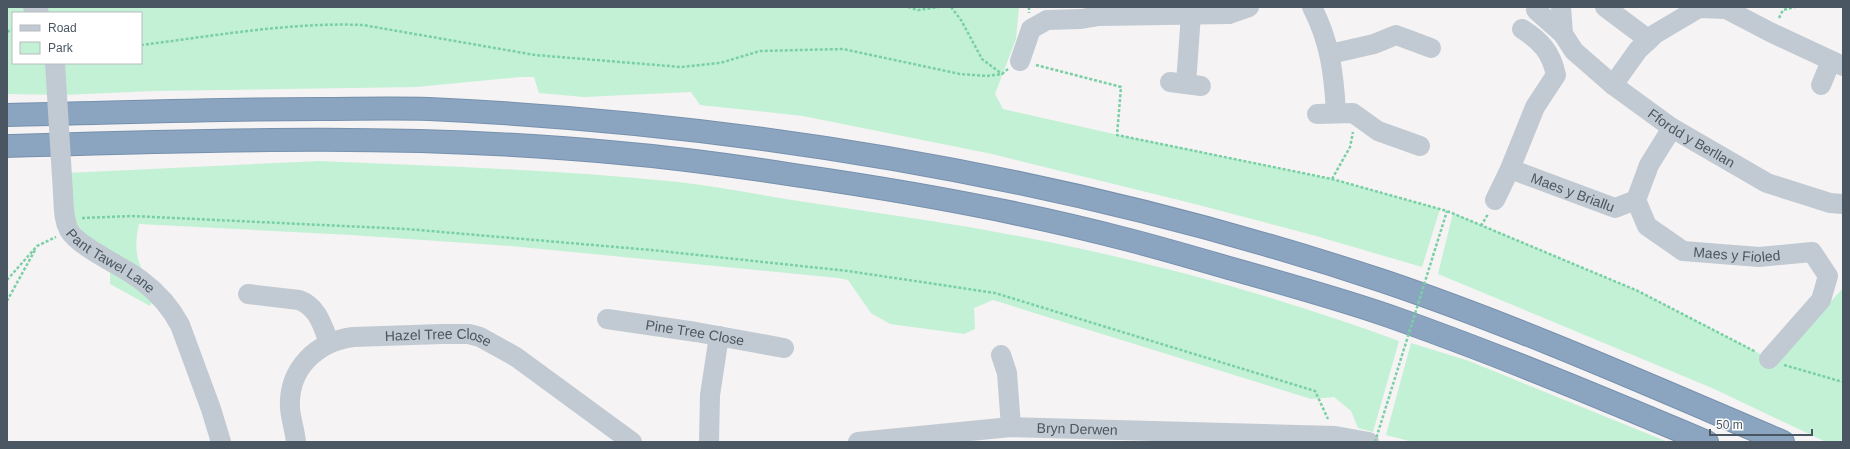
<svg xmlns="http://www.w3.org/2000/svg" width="1850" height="449" font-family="Arial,sans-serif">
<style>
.green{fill:#c3f1d5;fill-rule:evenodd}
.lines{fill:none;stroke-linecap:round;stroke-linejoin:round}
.highway-casing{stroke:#7690ad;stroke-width:24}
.path{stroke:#7ad0a6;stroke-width:2.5;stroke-dasharray:3 2;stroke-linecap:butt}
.minor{stroke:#c1cad2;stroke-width:20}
.highway{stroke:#8ba5c1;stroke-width:22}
.path-bridge{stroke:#7ad0a6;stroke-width:2.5;stroke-dasharray:3 2;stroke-linecap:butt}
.minor-bridge{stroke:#c1cad2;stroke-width:20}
.labels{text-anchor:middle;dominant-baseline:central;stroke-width:3.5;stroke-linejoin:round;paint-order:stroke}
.street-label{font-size:14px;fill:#4a5661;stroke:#fff}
</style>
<rect width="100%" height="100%" fill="#f5f3f3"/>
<!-- green -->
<path class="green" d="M7 7H1019L1016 39 995 94 1003 109 1114 134 1332 179 1440 209 1422 267 1316 236 1195 204 992 154 803 116 700 105 691 92 584 97 539 93 534 77H520L416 87 152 91 64 95 7 94ZM13 13H141V63H13Z
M319 161C439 166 559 170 678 182 727 188 776 198 825 205 900 216 975 227 1049 242 1167 266 1286 299 1399 341L1373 432 1358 428 1351 411 1334 397 1311 399 993 300 974 308 975 329 964 334 890 324 871 313 848 280 838 278 511 246 351 235 139 224C132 255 139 267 156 293L150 306 110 284V266L66 210 67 173Z
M1453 213 1638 291 1776 362 1843 288V442H1826L1712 388 1438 274Z
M1411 343 1469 361 1668 442H1413L1386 435Z"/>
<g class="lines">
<!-- highway casing -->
<g class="highway-casing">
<path id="highway" d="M7 115C111 113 215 109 319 109 355 109 392 108 429 109 753 124 1075 179 1383 281 1519 327 1651 386 1783 442
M7 146C211 140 416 133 620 153 678 158 736 166 794 175 906 191 1019 211 1129 240 1160 248 1191 257 1222 266 1278 282 1334 297 1389 316 1497 354 1602 398 1707 442"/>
</g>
<!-- path -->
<path class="path" d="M908 7 918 10 939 7
M951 7 961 20 982 59 1002 74
M1029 7V13
M1779 18 1783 10 1795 7
M7 32 13 29
M141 45C214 36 290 22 363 25L535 55 681 67 720 63 760 51 843 49 960 74 987 76 1002 74 1008 69
M1036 65 1121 87 1117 135 1332 179 1447 211 1638 291 1756 352
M1332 179 1350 147 1353 132
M82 218 132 216 407 229 651 250 848 271 995 293 1315 391 1328 419
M1481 226 1488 214
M7 280 37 246 56 237
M7 301 35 250
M1784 365 1843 382"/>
<!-- minor -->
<g class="minor">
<path d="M33 7 39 13"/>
<path d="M1312 7C1330 42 1334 74 1336 113"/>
<path d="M1561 7 1563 34"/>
<path d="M1605 7 1649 40"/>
<path id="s1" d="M1536 10 1563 34 1574 51 1613 85 1672 128 1767 183 1830 203 1843 204"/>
<path d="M1099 16 1229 14 1249 7"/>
<path d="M1330 54 1374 44 1396 35 1431 48"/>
<path d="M1020 61 1031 29 1047 20 1081 19 1099 16 1097 7"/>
<path d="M1170 82 1201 86"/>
<path d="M1186 84 1191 14"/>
<path d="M1613 85 1638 50 1655 34 1699 8 1726 9 1770 32 1843 66"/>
<path d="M1821 85 1831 61"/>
<path d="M1317 114 1353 113 1378 131 1420 146"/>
<path id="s2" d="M1672 128 1649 165 1636 200 1647 226 1683 251 1759 257 1812 252 1828 276 1821 300 1769 359"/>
<path id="s3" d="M1510 169 1615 208 1636 200"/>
<path id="s4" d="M63 193C64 206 63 219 69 230 79 248 125 267 142 281 158 293 171 308 180 325L211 409 221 442"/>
<path d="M1495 200 1510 169 1535 107 1556 75C1551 52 1541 41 1522 29"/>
<path d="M248 294 299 300C318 307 322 325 329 342"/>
<path id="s5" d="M607 319 696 332 784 348"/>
<path d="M1001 355 1007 373 1011 427"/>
<path id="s6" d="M296 442C295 431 291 420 290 408 288 369 316 342 353 337L442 334H469L480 337 516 357 632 442"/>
<path d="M709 442 710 395 719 336"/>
<path id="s7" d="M858 442 1011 427 1335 436 1369 442"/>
</g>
<!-- highway -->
<use href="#highway" class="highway"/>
<!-- path-bridge -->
<path class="path-bridge" d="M1375 442 1447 211"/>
<!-- minor-bridge -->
<path class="minor-bridge" d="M55 63 63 193"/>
</g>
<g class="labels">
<!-- street labels -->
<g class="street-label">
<text stroke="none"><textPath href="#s1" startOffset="203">Ffordd y Berllan</textPath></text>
<text stroke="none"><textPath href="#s3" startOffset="67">Maes y Briallu</textPath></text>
<text stroke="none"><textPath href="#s2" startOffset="207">Maes y Fioled</textPath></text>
<text stroke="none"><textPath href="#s4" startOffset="90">Pant Tawel Lane</textPath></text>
<text stroke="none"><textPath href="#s5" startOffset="89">Pine Tree Close</textPath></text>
<text stroke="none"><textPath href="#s6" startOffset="225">Hazel Tree Close</textPath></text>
<text stroke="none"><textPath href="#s7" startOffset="220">Bryn Derwen</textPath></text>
</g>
</g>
<!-- border -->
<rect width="1850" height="449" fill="none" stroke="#4a5661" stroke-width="16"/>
<!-- legend -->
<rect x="12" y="12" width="130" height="52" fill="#ffffff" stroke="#b7bbc0"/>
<rect x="20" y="25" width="20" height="6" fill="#c1cad2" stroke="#b7bbc0"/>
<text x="48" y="32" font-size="12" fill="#4a5661">Road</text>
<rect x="20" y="42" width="20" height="12" fill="#c3f1d5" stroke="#b7bbc0"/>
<text x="48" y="52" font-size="12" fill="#4a5661">Park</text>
<!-- scale -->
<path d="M1710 429v6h102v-6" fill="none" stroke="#4a5661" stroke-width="2"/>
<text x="1716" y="429" font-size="12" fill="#4a5661" stroke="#ffffff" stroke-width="3" paint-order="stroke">50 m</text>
</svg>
